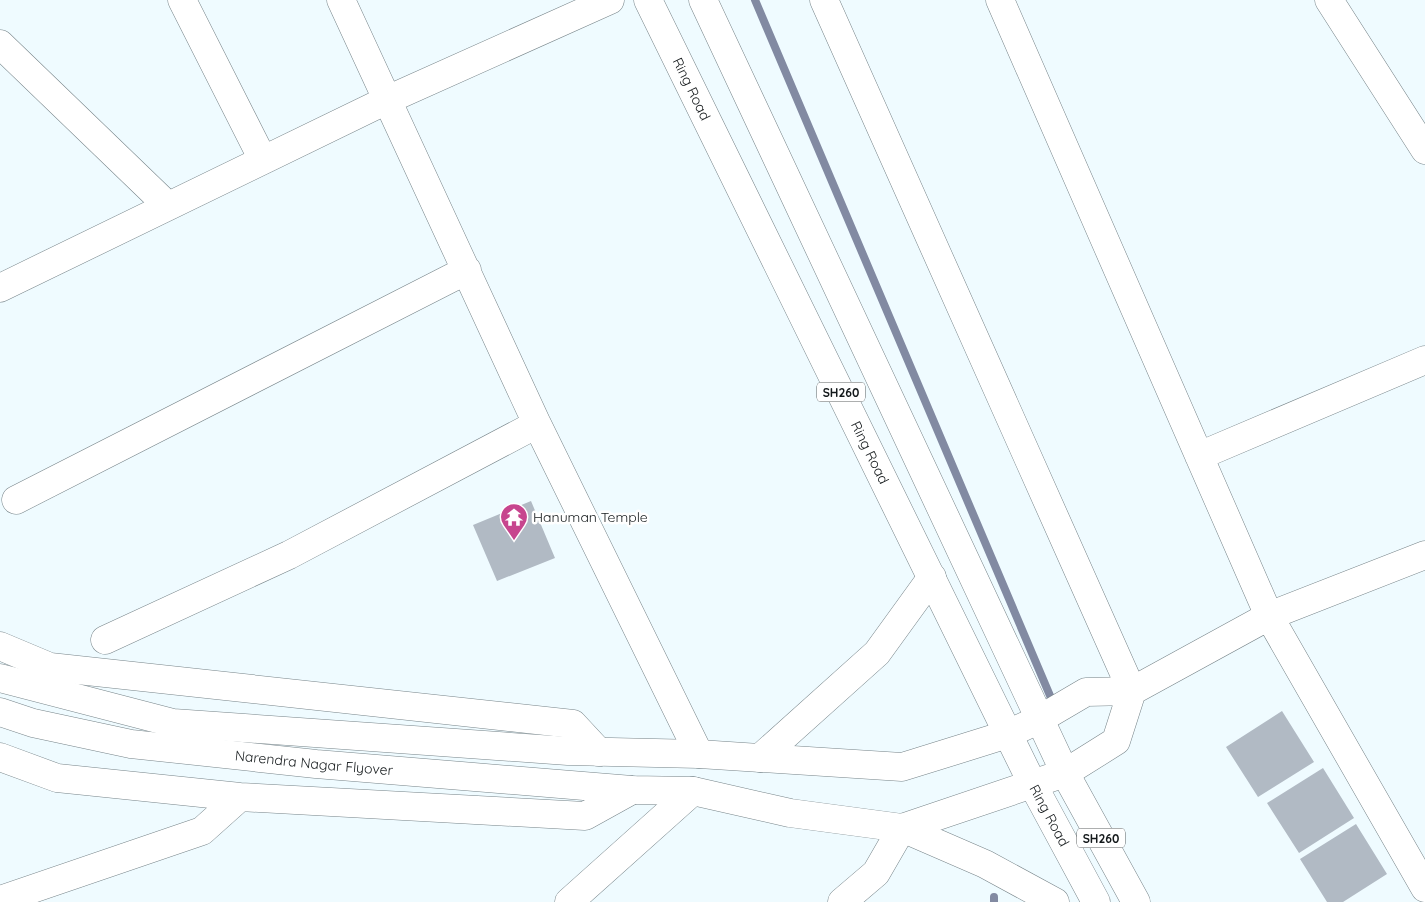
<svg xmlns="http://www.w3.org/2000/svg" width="1425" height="902" font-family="Quicksand,sans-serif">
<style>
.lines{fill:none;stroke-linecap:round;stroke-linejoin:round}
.stream{stroke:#828aa2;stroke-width:8}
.building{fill:#b1bac4}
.minor-casing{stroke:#778489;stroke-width:29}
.major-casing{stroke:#778489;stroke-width:29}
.highway-casing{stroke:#778489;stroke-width:29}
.minor{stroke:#fff;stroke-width:28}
.major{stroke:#fff;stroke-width:28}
.highway{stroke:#fff;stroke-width:28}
.labels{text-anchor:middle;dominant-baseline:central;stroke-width:5;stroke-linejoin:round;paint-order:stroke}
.shield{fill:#fff;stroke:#5a5e5f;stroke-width:1}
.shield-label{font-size:12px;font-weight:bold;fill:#14191b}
.street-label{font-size:14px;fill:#14191b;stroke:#fff}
.poi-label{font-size:14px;fill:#14191b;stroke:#fff;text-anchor:start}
</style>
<rect width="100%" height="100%" fill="#effbff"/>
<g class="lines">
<!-- stream -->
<path class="stream" d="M755 0 1054 705
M994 902V897"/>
</g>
<!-- building -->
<path class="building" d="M531 501 555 558 497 581 473 525Z
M1282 711 1314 762 1258 797 1226 747Z
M1323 768 1354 818 1299 853 1267 803Z
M1356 824 1387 874 1343 902H1327L1300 859Z"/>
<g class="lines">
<!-- minor casing -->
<g class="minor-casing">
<path id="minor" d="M182 0 263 160
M341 0 537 424 699 754
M824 0 1132 691 1116 741 1065 773
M1000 0 1269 616 1425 888
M1329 0 1425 150
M0 44 168 206
M0 288 387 100 610 0
M1199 456 1425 360
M16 500 467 270
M105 640 289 555 537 424
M0 646 50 667 573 724 599 752
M1040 719 1086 692 1132 691 1269 616 1425 555
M0 757 57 778 240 797 585 816 632 790
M0 900 202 831 240 797
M569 902 693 791
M842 902 876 873 902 828"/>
</g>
<!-- major casing -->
<g class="major-casing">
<g id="major">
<path d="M0 678 173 723 568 751 699 754 902 767 1008 734 1040 719"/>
<path id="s1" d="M0 712 33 723 131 744 316 764 632 790 693 791 790 813 902 828 985 864 1055 902"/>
<path d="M760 758 877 653 932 577"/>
<path d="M902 828 1065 773"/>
</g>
</g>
<!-- highway casing -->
<g class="highway-casing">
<g id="highway">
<path id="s2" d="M648 0 1033 785 1096 902"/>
<path d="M703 0 1065 773 1136 902"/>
</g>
</g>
<!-- minor -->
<use href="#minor" class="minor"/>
<!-- major -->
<use href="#major" class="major"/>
<!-- highway -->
<use href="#highway" class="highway"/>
</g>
<!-- icons -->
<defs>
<g id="temple-pin" transform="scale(1.4375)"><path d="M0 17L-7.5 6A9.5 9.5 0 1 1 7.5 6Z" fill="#c7458e" stroke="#fff"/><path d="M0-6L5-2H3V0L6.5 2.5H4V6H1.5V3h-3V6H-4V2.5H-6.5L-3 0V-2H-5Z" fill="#fff"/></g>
</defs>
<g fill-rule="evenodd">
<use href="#temple-pin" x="514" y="517"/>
</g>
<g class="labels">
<!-- shield labels -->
<g class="shield">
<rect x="817" y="382.5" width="48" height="19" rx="4"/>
<rect x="1077" y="828.5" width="48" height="19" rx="4"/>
</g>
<g class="shield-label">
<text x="841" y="392">SH260</text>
<text x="1101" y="838">SH260</text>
</g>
<!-- street labels -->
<g class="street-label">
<text stroke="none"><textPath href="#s2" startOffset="99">Ring Road</textPath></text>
<text stroke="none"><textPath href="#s2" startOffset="504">Ring Road</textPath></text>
<text stroke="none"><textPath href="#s1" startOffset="319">Narendra Nagar Flyover</textPath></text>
<text stroke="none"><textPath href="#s2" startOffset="909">Ring Road</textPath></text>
</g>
<!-- poi labels -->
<g class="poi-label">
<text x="533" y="517">Hanuman Temple</text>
</g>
</g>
</svg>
